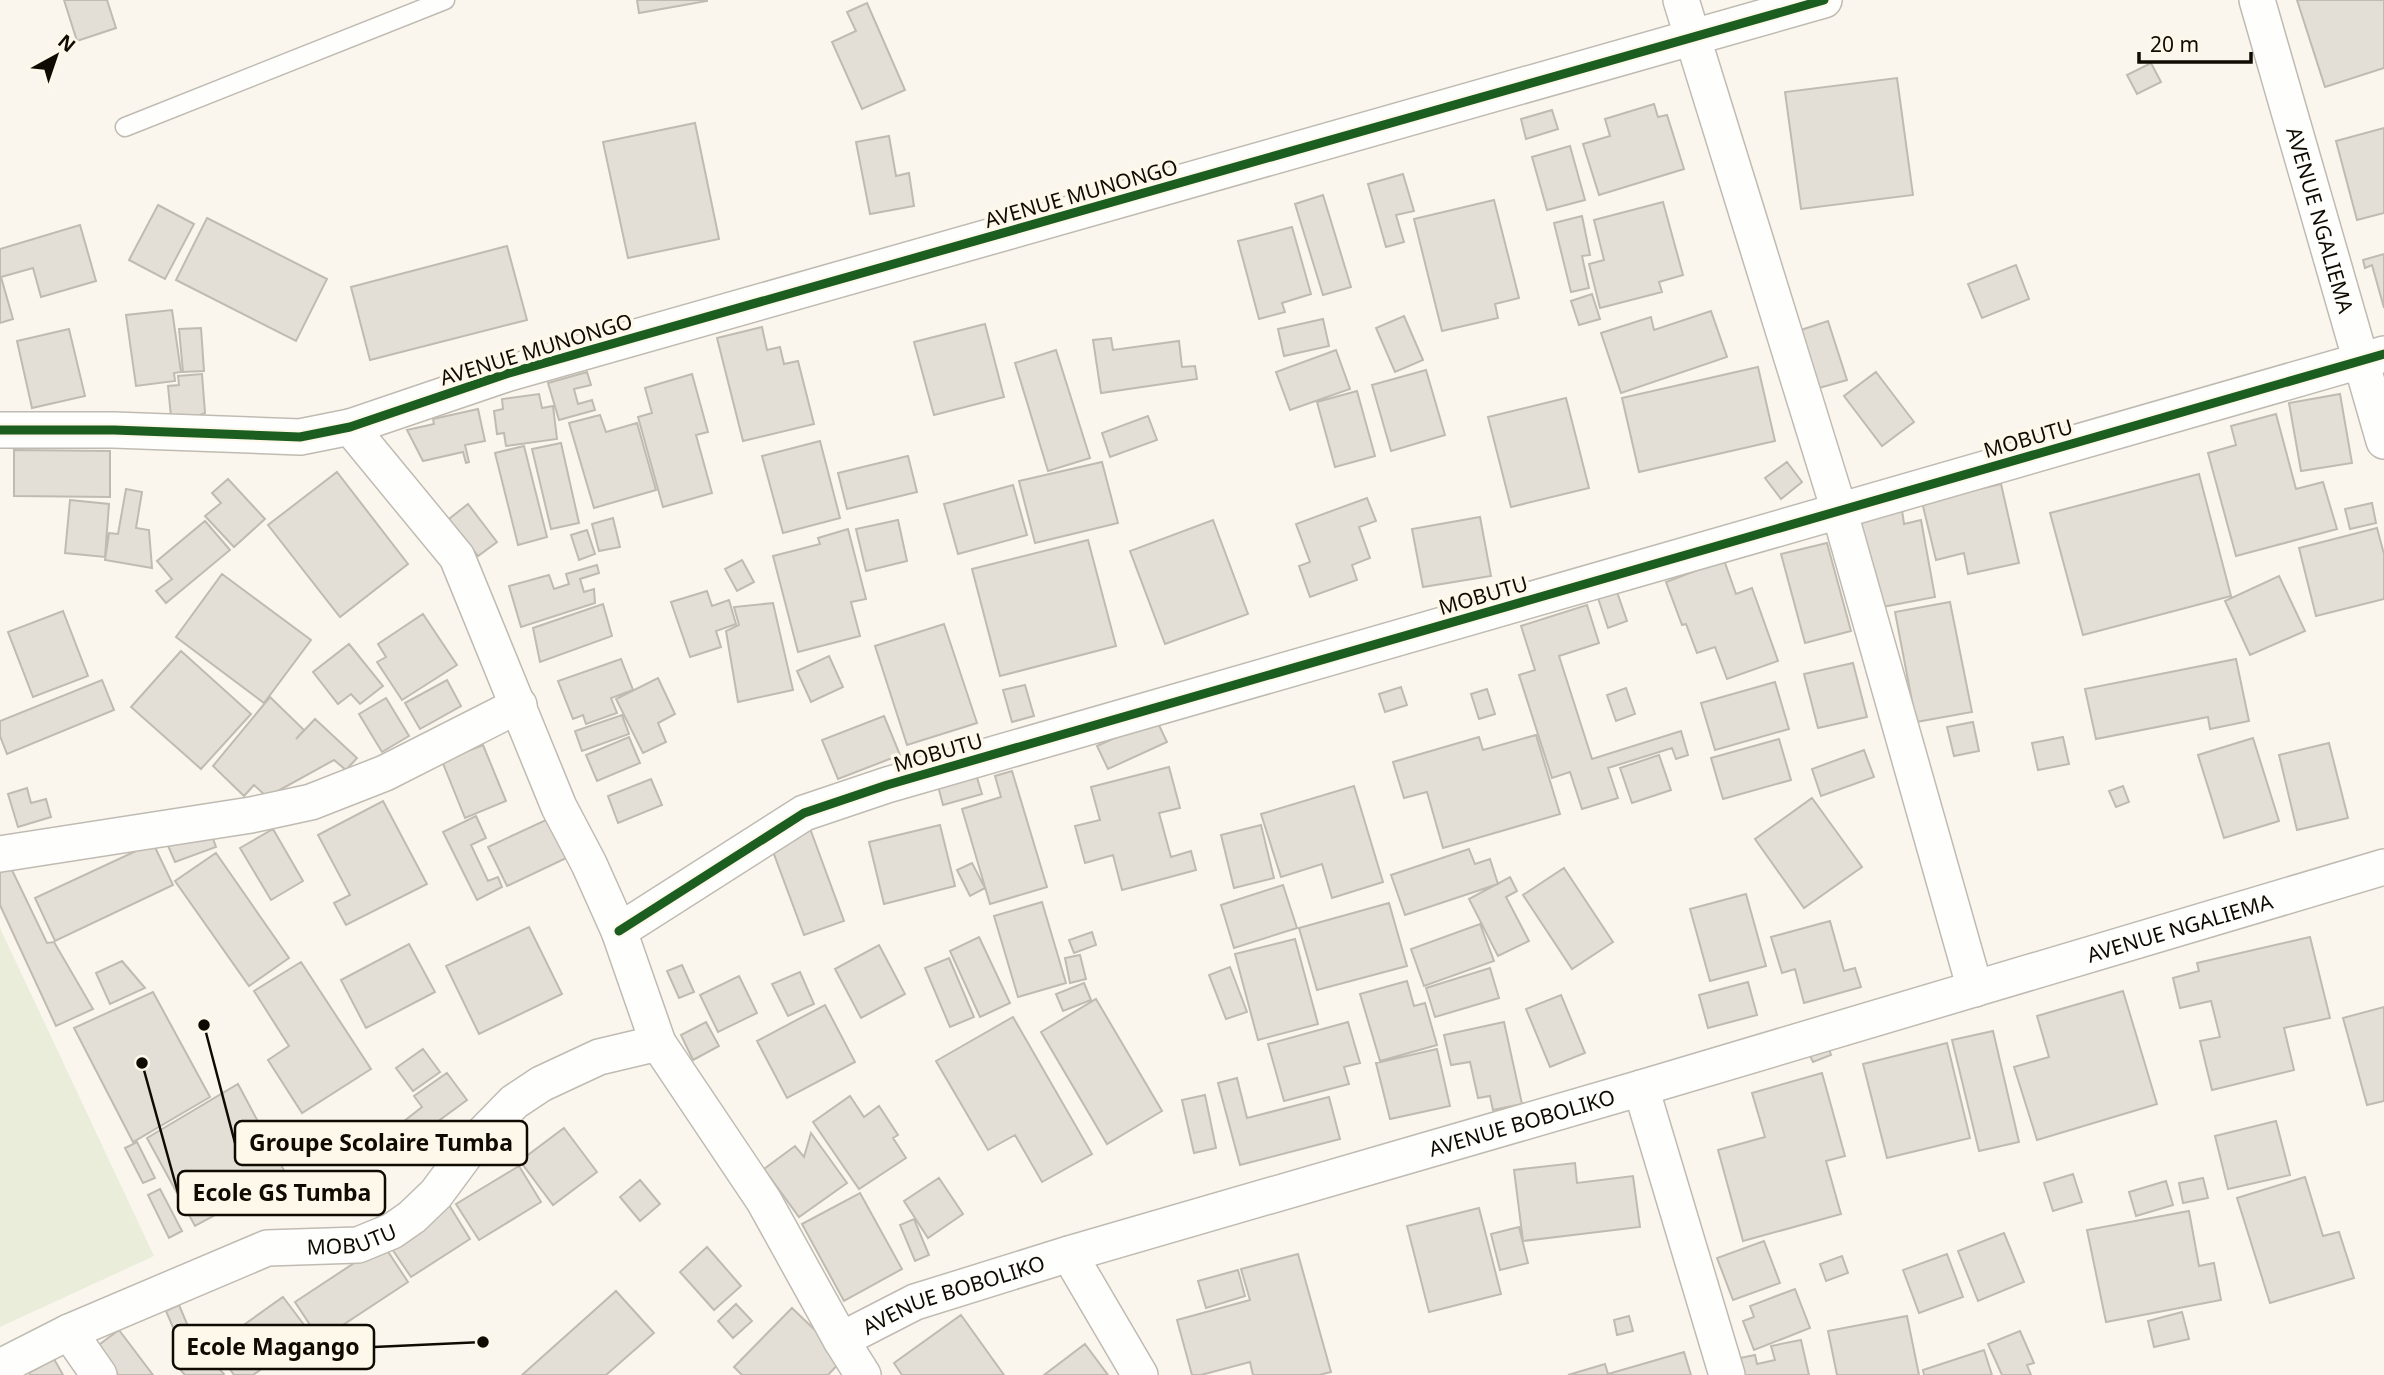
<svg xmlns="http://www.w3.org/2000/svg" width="2384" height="1375" font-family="'Noto Sans',sans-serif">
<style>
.green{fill:#e9edda}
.building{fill:#e3dfd6;stroke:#c0bbb1;stroke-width:2}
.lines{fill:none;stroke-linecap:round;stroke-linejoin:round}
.lane-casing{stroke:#c0bbb2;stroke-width:21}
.street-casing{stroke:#c0bbb2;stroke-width:38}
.lane{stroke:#fefefc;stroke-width:18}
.street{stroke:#fefefc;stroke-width:35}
.cycleway-casing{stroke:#fef8ea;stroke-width:13}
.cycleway{stroke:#1b5e20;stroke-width:9}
.labels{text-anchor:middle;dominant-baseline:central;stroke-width:7;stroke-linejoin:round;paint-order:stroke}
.street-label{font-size:21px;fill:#100b02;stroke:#fef8ea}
.leader{fill:none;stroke:#100b02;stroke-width:2.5}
.callout-dot{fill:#100b02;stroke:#fef8ea;stroke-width:2.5}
.callout{fill:#fef8ea;stroke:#100b02;stroke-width:2.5}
.callout-label{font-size:23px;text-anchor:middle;font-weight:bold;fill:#100b02}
</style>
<rect width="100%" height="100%" fill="#faf6ee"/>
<!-- green -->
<path class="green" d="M0 928 154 1256 0 1327Z"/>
<!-- building -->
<path class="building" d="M64 0H107L116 28 77 41Z
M637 0H707V1L639 13Z
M2297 0H2384V68L2325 87Z
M867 3 905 90 862 109 832 42 856 31 847 12Z
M2151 63 2161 82 2137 94 2127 75Z
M1897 78 1913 195 1801 209 1785 92Z
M1654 104 1658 117 1667 115 1684 169 1599 195 1583 144 1610 136 1605 119Z
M1552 110 1558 129 1526 139 1521 119Z
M695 123 719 239 628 258 603 142Z
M2384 128V213L2357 220 2336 141Z
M889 136 896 176 909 173 914 206 870 214 856 142Z
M1570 146 1585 200 1547 210 1532 157Z
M1403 174 1414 211 1396 215 1404 242 1386 247 1368 184Z
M1323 195 1351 287 1323 295 1295 204Z
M1494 200 1519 298 1495 304 1498 318 1442 331 1414 219Z
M1663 202 1683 275 1659 282 1662 292 1600 308 1589 264 1604 260 1594 220Z
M158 205 194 224 165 279 129 260Z
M1582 216 1590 255 1582 256 1589 288 1571 292 1554 223Z
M207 218 327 279 296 341 176 280Z
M80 225 96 281 41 297 33 268 1 277 13 319 0 323V249Z
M1292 227 1311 294 1282 303 1285 312 1259 319 1238 241Z
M507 246 527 320 370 360 351 287Z
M2384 254V308L2372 265 2365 268 2363 260Z
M2016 265 2029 299 1982 318 1968 284Z
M1592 294 1600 319 1579 325 1571 301Z
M172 310 181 372 174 373 175 381 136 386 126 315Z
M1711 311 1727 357 1621 393 1601 333 1651 317 1654 330Z
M1404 316 1423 360 1395 372 1376 328Z
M1323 319 1329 346 1284 356 1278 329Z
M1828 321 1847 380 1819 388 1801 330Z
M985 324 1004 397 934 415 914 342Z
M762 327 767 350 780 347 784 364 798 361 814 424 743 441 717 338Z
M201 328 204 371 183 372 179 329Z
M69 329 85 396 32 408 17 341Z
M1111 338 1113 350 1179 341 1182 367 1195 366 1197 379 1101 393 1093 340Z
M1056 350 1090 458 1048 471 1015 363Z
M1336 350 1350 389 1290 410 1276 372Z
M1758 367 1775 441 1639 472 1622 398Z
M1426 370 1445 435 1391 451 1372 385Z
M587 372 591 385 574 389 578 404 592 400 595 410 559 420 548 383Z
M1876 372 1914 422 1882 446 1844 396Z
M202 374 205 413 172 427 168 386 179 385 178 376Z
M692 374 708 432 696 435 712 493 663 507 638 417 652 413 645 388Z
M1357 391 1375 456 1335 467 1317 402Z
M539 394 542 408 553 406 557 439 506 446 504 433 497 434 494 411 503 409 502 399Z
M2340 394 2352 463 2301 471 2289 403Z
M1566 398 1589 488 1511 507 1488 417Z
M478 409 485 441 465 445 469 462 466 463 463 452 423 461 407 430 434 424 433 419Z
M2276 414 2296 489 2323 482 2337 529 2236 556 2208 453 2236 445 2231 426Z
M600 415 606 432 637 423 656 490 594 508 569 423Z
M1148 416 1157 440 1110 457 1102 433Z
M820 441 840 518 783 533 762 456Z
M561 443 579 523 551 529 532 449Z
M524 446 547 537 518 545 495 453Z
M14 450 110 451V497L14 496Z
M908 456 917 492 847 509 838 473Z
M1102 462 1118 523 1035 543 1019 481Z
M1787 462 1802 482 1781 499 1765 478Z
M337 472 408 564 340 617 268 525Z
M2199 474 2231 596 2083 635 2050 513Z
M228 479 265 519 234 547 205 516 221 503 212 493Z
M2001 484 2019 563 1968 574 1964 553 1936 560 1922 502Z
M1013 485 1027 535 958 554 944 504Z
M126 489 142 492 136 528 149 530 152 568 105 560 109 533 118 534Z
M1367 498 1376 521 1359 527 1370 558 1352 565 1357 580 1310 597 1299 566 1310 562 1296 524Z
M70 500 109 504 105 557 65 553Z
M2372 503 2376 523 2350 529 2345 509Z
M468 504 497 542 478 556 449 519Z
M1902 510 1904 524 1921 520 1935 597 1877 608 1859 518Z
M1480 517 1491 576 1423 587 1412 529Z
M613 518 620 547 599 551 592 524Z
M898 520 907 561 866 571 856 529Z
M1213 520 1248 614 1165 644 1130 551Z
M205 521 230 550 166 603 156 591 172 579 157 561Z
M2377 528 2384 554V599L2316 616 2299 548Z
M848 529 866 599 851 602 860 636 798 652 773 556 820 544 818 538Z
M587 530 595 554 579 560 571 535Z
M1088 540 1116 646 1000 676 972 569Z
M1827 543 1851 631 1805 643 1781 554Z
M742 560 754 582 737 591 725 569Z
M1724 560 1736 594 1752 588 1778 661 1727 679 1715 647 1697 653 1686 624 1682 625 1666 582Z
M597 565 599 573 580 579 584 592 594 589 595 603 521 627 509 586 549 575 554 589 569 584 566 574Z
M222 574 311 640 264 703 176 637Z
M2279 576 2305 631 2250 655 2225 601Z
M1616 589 1627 621 1608 628 1597 595Z
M707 591 712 606 729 600 736 624 716 631 721 647 690 657 671 602Z
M1950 602 1972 712 1916 722 1895 612Z
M773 603 793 690 738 702 726 631 739 625 734 607Z
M603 604 612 636 540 662 533 628Z
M1587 605 1599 643 1559 656 1592 759 1681 731 1688 755 1676 759 1672 748 1608 768 1618 798 1582 809 1570 772 1552 778 1519 675 1535 670 1521 626Z
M63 611 88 676 33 697 8 632Z
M423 614 457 665 402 700 377 662 386 657 378 644Z
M944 624 977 723 907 745 875 646Z
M349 644 383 686 360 704 351 694 338 704 313 672Z
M181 651 251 714 201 769 131 707Z
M829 656 843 687 811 702 797 671Z
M621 659 633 690 611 698 617 713 586 724 583 715 573 719 558 681Z
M2236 659 2249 721 2210 729 2208 717 2096 739 2085 689Z
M1853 663 1867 717 1818 728 1804 674Z
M658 678 675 714 658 723 666 742 643 753 616 699Z
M102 680 114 710 7 754 0 736V721Z
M447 680 461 706 420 729 405 703Z
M1775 682 1789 729 1715 750 1701 703Z
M1025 685 1034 716 1012 722 1003 690Z
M1401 687 1407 705 1385 712 1379 694Z
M1626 688 1635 714 1616 721 1607 695Z
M1487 689 1495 714 1479 719 1471 694Z
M270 697 304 730 296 739 315 719 357 758 346 770 334 760 267 797 254 785 244 796 213 766Z
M386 698 409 736 382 752 359 714Z
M622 715 629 734 582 751 575 731Z
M884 716 900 755 838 779 822 740Z
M1156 719 1167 742 1108 769 1097 746Z
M1973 722 1979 751 1954 756 1947 727Z
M1536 735 1560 814 1443 848 1427 792 1404 798 1393 762 1479 737 1483 750Z
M629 737 640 763 597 781 586 755Z
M2063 737 2069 764 2038 770 2032 743Z
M2253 738 2279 821 2224 838 2198 755Z
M1779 739 1791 780 1723 799 1711 758Z
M2329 743 2348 818 2297 830 2279 755Z
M483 745 506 801 465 818 442 761Z
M1864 750 1874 777 1821 796 1812 769Z
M1659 755 1671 790 1632 803 1620 768Z
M1169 767 1180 808 1159 813 1171 857 1191 851 1196 870 1122 890 1113 855 1085 863 1075 826 1100 820 1091 787Z
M975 771 982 794 943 805 937 782Z
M1012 771 1047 887 990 904 962 809 1001 797 995 776Z
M651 779 662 805 618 823 608 796Z
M1354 786 1383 882 1332 898 1322 864 1281 877 1261 814Z
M2123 786 2129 802 2116 807 2109 791Z
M27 788 31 803 46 799 51 817 18 827 8 794Z
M1812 798 1862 867 1804 908 1755 839Z
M383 801 427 884 346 925 334 903 350 895 318 835Z
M561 813 579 852 507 886 488 847Z
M476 816 486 838 471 845 488 881 498 877 502 887 477 900 443 832Z
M808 823 844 921 804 935 768 838Z
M208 825 216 847 175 862 166 841Z
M940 825 955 886 884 904 869 842Z
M1261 825 1274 878 1234 888 1221 835Z
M273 829 303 881 271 900 240 848Z
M153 843 173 885 55 941 35 898Z
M1469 849 1475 864 1490 859 1498 884 1405 915 1391 875Z
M216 853 289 958 249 986 175 881Z
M972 863 985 888 970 896 957 870Z
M11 868 47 943 54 942 93 1009 56 1026 0 905V869Z
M1564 868 1613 942 1572 969 1523 895Z
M1510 877 1517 891 1506 897 1529 941 1498 956 1469 899Z
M1283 885 1297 928 1234 948 1221 905Z
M1746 894 1766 966 1710 981 1690 909Z
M1042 902 1066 983 1018 997 994 916Z
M1389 903 1407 966 1317 990 1299 928Z
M1830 921 1844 971 1855 968 1861 987 1804 1003 1795 969 1782 973 1771 937Z
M1480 924 1494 961 1424 986 1411 949Z
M529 927 562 994 479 1034 446 966Z
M1092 932 1096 945 1074 953 1069 940Z
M979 937 1010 1003 980 1017 950 951Z
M2310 937 2330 1018 2284 1028 2294 1070 2212 1090 2200 1041 2220 1037 2211 1001 2180 1008 2173 978 2199 971 2197 963Z
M1295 939 1318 1024 1258 1040 1235 954Z
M409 944 435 992 366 1028 341 980Z
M879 945 905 994 861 1018 835 969Z
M1080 955 1086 979 1070 983 1065 958Z
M949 958 974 1017 950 1027 925 968Z
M122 961 145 988 110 1004 96 973Z
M301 962 371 1069 302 1113 268 1060 289 1046 254 991Z
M682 965 694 992 679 998 667 971Z
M1230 967 1247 1012 1226 1019 1209 975Z
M1490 968 1499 998 1435 1017 1426 988Z
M800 972 814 1004 788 1016 772 984Z
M739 976 757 1013 718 1032 700 995Z
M1407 981 1414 1006 1425 1003 1437 1045 1380 1061 1360 994Z
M1748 982 1757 1015 1708 1028 1699 995Z
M1084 983 1091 1000 1063 1011 1056 994Z
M2123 991 2157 1104 2037 1140 2014 1067 2049 1057 2037 1016Z
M153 992 210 1097 133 1142 74 1028Z
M1561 995 1585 1053 1550 1067 1526 1009Z
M1096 999 1162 1111 1107 1144 1041 1032Z
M825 1005 855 1062 787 1098 757 1041Z
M2384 1007V1101L2367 1105 2343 1018Z
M1013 1017 1092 1154 1042 1182 1015 1135 988 1150 936 1061Z
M706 1022 719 1046 693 1060 681 1035Z
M1348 1022 1360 1063 1344 1067 1349 1084 1284 1101 1268 1044Z
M1504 1022 1522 1104 1493 1110 1490 1096 1478 1098 1470 1062 1451 1065 1444 1035Z
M1993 1031 2019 1142 1979 1151 1952 1040Z
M1826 1040 1831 1055 1813 1062 1806 1047Z
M1947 1043 1970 1138 1887 1158 1863 1064Z
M423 1049 440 1072 413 1091 396 1068Z
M1437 1049 1450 1106 1390 1119 1376 1063Z
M447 1073 467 1100 415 1138 403 1122 422 1107 414 1096Z
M1822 1073 1845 1156 1826 1161 1841 1214 1743 1241 1718 1150 1765 1137 1752 1093Z
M1237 1078 1247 1118 1329 1097 1340 1139 1240 1165 1218 1083Z
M238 1084 287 1176 195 1226 147 1138Z
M1205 1095 1216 1148 1194 1153 1182 1100Z
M850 1096 864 1117 879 1106 898 1135 893 1138 906 1158 859 1189 813 1122Z
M2276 1121 2290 1175 2228 1189 2215 1136Z
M564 1128 597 1172 553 1205 520 1161Z
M811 1133 847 1183 799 1217 764 1169 795 1146 804 1157Z
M137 1142 155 1178 143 1183 125 1148Z
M1575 1163 1577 1183 1633 1176 1640 1227 1523 1241 1514 1170Z
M519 1166 541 1202 479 1240 456 1204Z
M2073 1174 2082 1202 2053 1211 2044 1183Z
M2305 1177 2323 1236 2339 1232 2354 1278 2270 1303 2237 1198Z
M939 1178 963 1214 928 1238 904 1201Z
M2203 1178 2208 1198 2183 1203 2179 1183Z
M640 1180 660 1204 640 1221 620 1197Z
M2166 1181 2173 1205 2136 1216 2129 1192Z
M160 1189 182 1231 169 1238 148 1195Z
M860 1193 902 1269 844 1301 802 1224Z
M449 1205 470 1239 411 1277 388 1243Z
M1479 1208 1501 1294 1429 1312 1407 1226Z
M2189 1211 2199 1266 2214 1263 2221 1300 2106 1322 2087 1230Z
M914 1219 929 1255 915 1261 900 1225Z
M1519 1227 1528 1263 1500 1270 1491 1234Z
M2004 1233 2024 1282 1978 1301 1958 1251Z
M1764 1241 1780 1283 1733 1300 1717 1258Z
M383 1244 408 1282 320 1340 295 1302Z
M707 1247 741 1286 714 1310 680 1272Z
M1298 1254 1331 1372 1319 1375H1253L1250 1362 1201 1375H1192L1177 1320 1250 1300 1241 1269Z
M1947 1254 1963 1297 1919 1313 1903 1270Z
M1842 1256 1848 1273 1826 1281 1820 1264Z
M1238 1270 1245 1296 1206 1308 1198 1281Z
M1795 1289 1810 1328 1754 1350 1743 1321 1754 1317 1750 1306Z
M616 1291 654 1333 606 1375H522Z
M283 1297 311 1334 253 1375H234L214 1346Z
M736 1304 752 1321 733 1338 718 1321Z
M179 1305 190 1331 177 1337 166 1311Z
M792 1308 844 1358 828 1375H742L734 1367Z
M2182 1312 2189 1339 2154 1347 2148 1321Z
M961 1315 1004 1375H902L894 1363Z
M1629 1316 1633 1331 1617 1335 1614 1320Z
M1907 1316 1919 1375H1837L1828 1331Z
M119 1330 153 1375H118L96 1347Z
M2020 1331 2034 1363 2027 1365 2031 1375H2002L1988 1344Z
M189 1336 224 1374 223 1375H185L177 1366 188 1356 178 1347Z
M1801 1340 1809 1375H1744L1740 1358 1755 1355 1757 1364 1775 1360 1771 1346Z
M1085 1344 1108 1375H1044Z
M1984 1350 1992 1375H1924L1923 1370Z
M1684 1352 1691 1375H1568L1605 1364 1608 1374Z
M54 1359 63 1375H30L29 1373Z"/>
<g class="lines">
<!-- lane casing -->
<g class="lane-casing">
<path id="lane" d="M125 127 445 0"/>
</g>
<!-- street casing -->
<g class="street-casing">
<g id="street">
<path d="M1681 0 1839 510 1975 989"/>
<path id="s1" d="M2257 0 2384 441"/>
<path d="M350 427 457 557 559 807 589 864 619 931 658 1043 764 1201 841 1340 863 1375"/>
<path d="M0 430H114L300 437 350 427 506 374 1824 0"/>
<path d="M0 854 251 815 311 802 385 773 519 705"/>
<path d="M619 931 804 813 887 785 2384 354"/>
<path d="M1641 1088 1727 1375"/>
<path d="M1069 1254 1140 1375"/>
<path d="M69 1332 99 1375"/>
<path id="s2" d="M841 1340 915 1302 1069 1254 1641 1088 2384 867"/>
<path id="s3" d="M0 1367 69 1332 267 1248 358 1245 392 1231 412 1217 436 1194 473 1144 514 1102 541 1084 599 1057 658 1043"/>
</g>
</g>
<!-- lane -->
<use href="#lane" class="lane"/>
<!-- street -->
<use href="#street" class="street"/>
<!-- cycleway casing -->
<g class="cycleway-casing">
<path id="cycleway" d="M0 430H114L300 437 350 427 506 374 1824 0
M619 931 804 813 887 785 2384 354"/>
</g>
<!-- cycleway -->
<use href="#cycleway" class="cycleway"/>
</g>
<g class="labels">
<!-- street labels -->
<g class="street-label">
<text transform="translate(1081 193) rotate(-16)">AVENUE MUNONGO</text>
<text stroke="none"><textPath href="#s1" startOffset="229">AVENUE NGALIEMA</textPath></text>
<text transform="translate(536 349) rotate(-17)">AVENUE MUNONGO</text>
<text transform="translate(2028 438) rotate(-16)">MOBUTU</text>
<text transform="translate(1483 595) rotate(-16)">MOBUTU</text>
<text transform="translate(938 752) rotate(-16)">MOBUTU</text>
<text stroke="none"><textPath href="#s2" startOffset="1402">AVENUE NGALIEMA</textPath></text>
<text stroke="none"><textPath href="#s2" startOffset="716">AVENUE BOBOLIKO</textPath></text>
<text stroke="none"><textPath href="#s3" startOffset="378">MOBUTU</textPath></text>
<text stroke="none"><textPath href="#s2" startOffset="122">AVENUE BOBOLIKO</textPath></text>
</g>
</g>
<!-- callouts -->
<path class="leader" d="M204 1025L235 1143M142 1063L178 1193M483 1342L374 1347"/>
<g class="callout-dot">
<circle cx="204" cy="1025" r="7"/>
<circle cx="142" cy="1063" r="7"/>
<circle cx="483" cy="1342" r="7"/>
</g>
<g class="callout">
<rect x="235" y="1121" width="292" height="44" rx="7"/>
<rect x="178" y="1171" width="207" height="44" rx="7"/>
<rect x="173" y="1325" width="201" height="44" rx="7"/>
</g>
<g class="callout-label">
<text x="381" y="1151">Groupe Scolaire Tumba</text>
<text x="282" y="1201">Ecole GS Tumba</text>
<text x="273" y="1355">Ecole Magango</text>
</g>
<!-- north arrow -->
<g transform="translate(56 56) rotate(40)" stroke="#fef8ea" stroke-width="5" paint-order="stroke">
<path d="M0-5L12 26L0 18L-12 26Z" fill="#100b02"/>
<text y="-10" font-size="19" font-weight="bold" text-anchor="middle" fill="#100b02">N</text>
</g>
<!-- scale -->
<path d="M2139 52v10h112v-10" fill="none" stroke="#100b02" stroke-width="3.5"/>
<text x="2150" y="52" font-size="21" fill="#100b02" stroke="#fef8ea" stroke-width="5" paint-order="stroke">20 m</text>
</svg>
